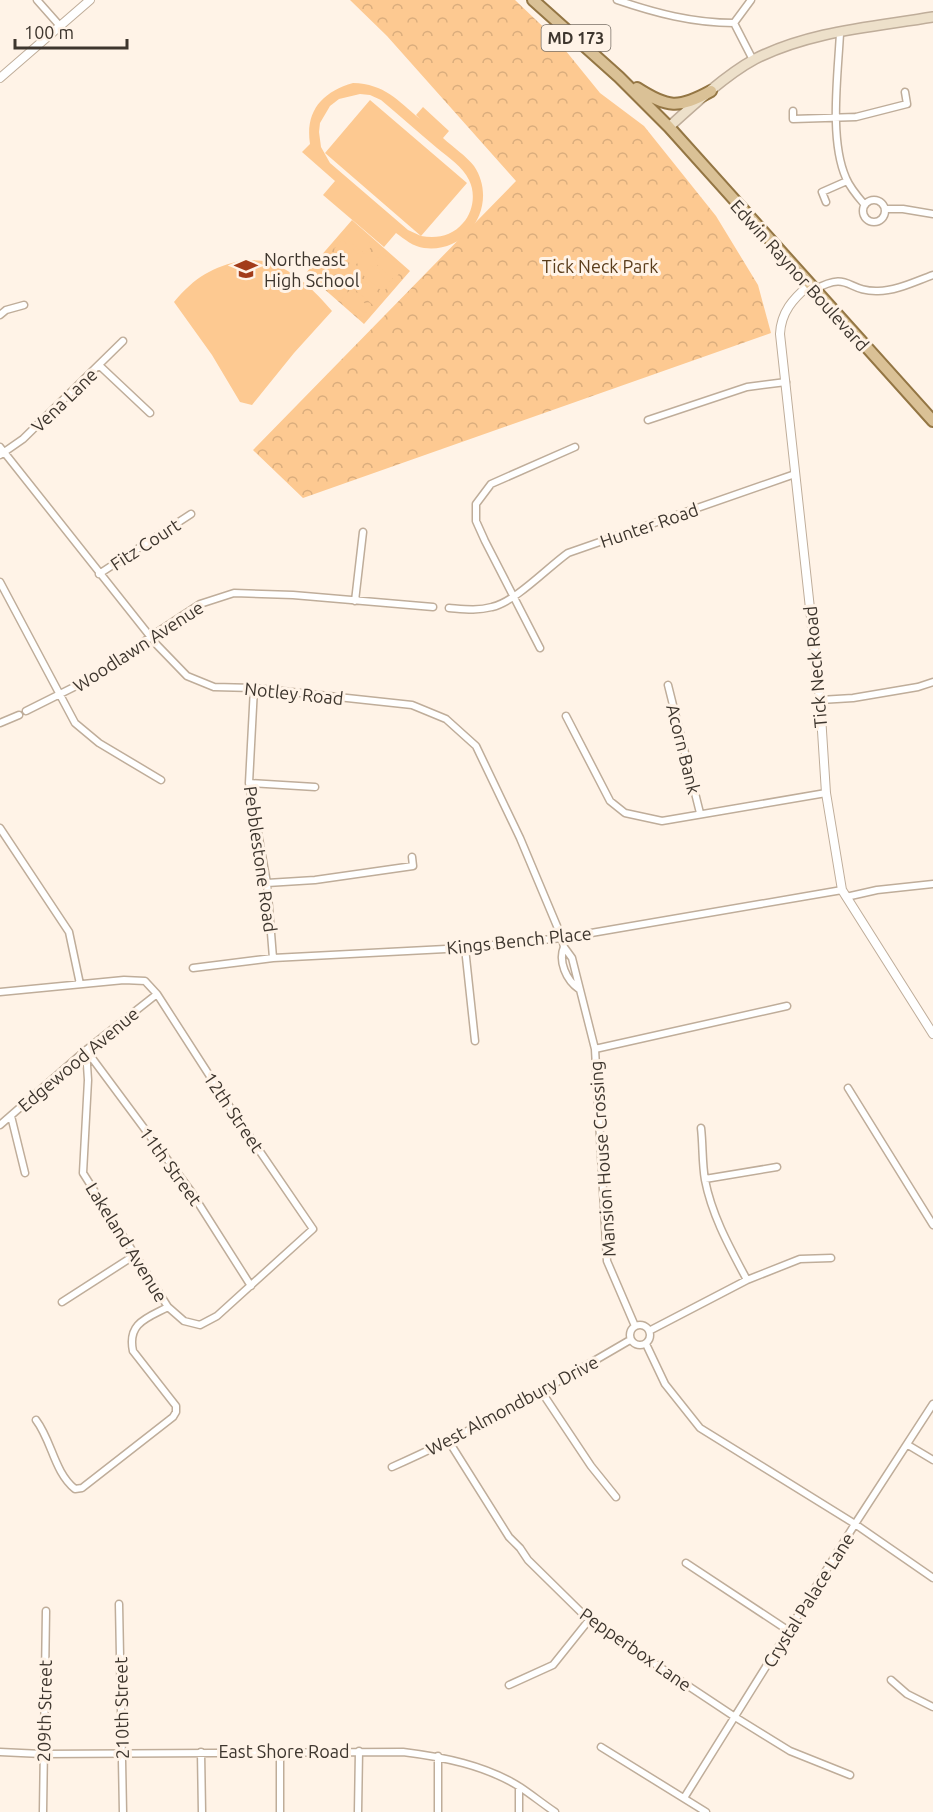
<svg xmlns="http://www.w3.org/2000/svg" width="933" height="1812" font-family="Ubuntu,sans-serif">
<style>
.park{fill:url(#park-crowns)}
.garden{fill:#fdc991;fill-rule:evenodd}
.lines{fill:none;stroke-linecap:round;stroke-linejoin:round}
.minor-casing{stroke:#bfad9a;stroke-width:9}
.tertiary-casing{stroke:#bfad9a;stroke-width:10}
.secondary-casing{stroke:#bfad9a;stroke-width:12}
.primary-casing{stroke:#947644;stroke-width:14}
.minor{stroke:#fff;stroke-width:6}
.tertiary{stroke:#fff;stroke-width:8}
.secondary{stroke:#ede0ca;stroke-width:9}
.primary{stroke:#dac196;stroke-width:10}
.labels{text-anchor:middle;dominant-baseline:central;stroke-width:6;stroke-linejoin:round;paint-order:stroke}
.shield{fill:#fff3e7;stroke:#786f66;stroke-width:1.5}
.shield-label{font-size:16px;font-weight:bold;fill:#3e362e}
.poi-label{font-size:18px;fill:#3e362e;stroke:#fff3e7;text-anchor:start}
.park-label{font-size:18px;fill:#5a3d1c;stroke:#fff3e7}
.street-label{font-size:18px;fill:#3e362e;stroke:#fff3e7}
</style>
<defs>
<pattern id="park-crowns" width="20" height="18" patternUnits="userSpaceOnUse" patternTransform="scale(1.5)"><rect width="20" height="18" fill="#fdc991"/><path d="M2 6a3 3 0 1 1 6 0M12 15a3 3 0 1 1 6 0" fill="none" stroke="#daad7d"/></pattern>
</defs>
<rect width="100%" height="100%" fill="#fff3e7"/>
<!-- park -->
<path class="park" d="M350 0H515L557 40 600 93 644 126 716 216 758 285 771 333 303 498 253 450 516 181 387 36Z
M352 220 410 271 364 324 306 273Z"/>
<!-- garden -->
<path class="garden" d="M353 83C385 84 397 100 420 119L416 115 423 107 449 131 443 138C453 147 466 156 474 166 499 203 469 254 424 248 414 247 404 239 396 233L384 247 323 195 335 181 302 152 310 144C305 111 322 92 353 83ZM360 94 370 95 381 100C400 116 418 132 437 148 448 157 463 167 469 180 476 194 473 212 463 223 452 236 437 239 421 236L467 183 370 100 325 153 421 236 408 230 330 163 321 147 319 132 320 123 330 106 339 99Z
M353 227 373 245 365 254 344 237Z
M342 240 362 257 354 267 334 249Z
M331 252 351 270 343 279 323 262Z
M382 253 402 270 394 280 374 262Z
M244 260C251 260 261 260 268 262 294 270 315 291 332 311L294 353 252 405 240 402 212 355 174 302C195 277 212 267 244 260Z
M320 265 341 282 332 292 312 274Z
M371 265 391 283 383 292 363 275Z
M360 278 381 295 373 305 352 287Z
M350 290 370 308 362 317 341 300Z"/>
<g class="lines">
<!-- minor casing -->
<g class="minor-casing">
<path id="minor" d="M37 0 60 26
M617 0C655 13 693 23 734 23L753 60
M734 23 751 0
M840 33C838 74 829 140 846 178 850 188 858 197 865 205
M793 111V119L856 117 907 104 905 92
M863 211a11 11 0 1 1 22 0a11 11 0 1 1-22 0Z
M826 202 822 192 847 181
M886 209H903L933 214
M814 290C850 270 846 292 878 291 896 291 916 281 933 275
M0 315 6 310 24 305
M100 366 150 413
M648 420 747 387 786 382
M0 447 157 645 187 676 214 687 254 688 412 705 446 719 476 746 520 838 562 938 564 947 572 958 595 1049 607 1261 635 1326
M0 455 23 439 123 341
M99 574 191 514
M0 582 75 723 99 743 161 780
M355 601 363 532
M449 608C463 609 477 611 492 607 515 602 547 568 568 553L795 474
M540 648 485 541 476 521V504L491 484 575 447
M668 685 700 813
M254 688 249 783 267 883 273 958
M820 700 853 698 918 687 933 682
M26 711 104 672 150 637 200 604 234 593 293 595 433 607
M566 716 610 801 625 813 662 821 826 793
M0 723 19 715
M249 783 315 787
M0 828 69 932 80 984
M267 883 315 880 413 866 412 857
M846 897 877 890 933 884
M564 947C558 961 566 980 579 989
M465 948 475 1041
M193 968 273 958 465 948 562 938 842 890
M0 992 124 980 145 981 157 994 233 1112 313 1229 217 1316 200 1325 184 1321 168 1307 83 1173 88 1080 86 1050
M595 1049 787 1006
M86 1050 190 1190 251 1286
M848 1088 933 1225
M11 1116 25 1173
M0 1125 86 1050 157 994
M701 1128C703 1145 702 1163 705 1180 712 1216 730 1248 747 1280
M705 1179 777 1167
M62 1302 135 1255
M630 1335a10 10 0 1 1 20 0a10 10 0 1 1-20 0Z
M649 1331 747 1280 800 1259 831 1258
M646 1344 665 1384 700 1428 855 1524 933 1578
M541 1391 591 1466 616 1497
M36 1420C52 1441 54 1472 75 1489L82 1488 173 1417 176 1412V1406L133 1351C127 1323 147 1318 168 1307
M448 1440 509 1537 520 1548 528 1560 589 1620 735 1717 790 1751 850 1775
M908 1445 933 1460
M392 1467C474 1431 553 1385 630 1340
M686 1563 789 1631
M119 1604 123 1812
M891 1680 907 1694 933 1707
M509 1685 553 1665 589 1620
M601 1747 706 1812
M0 1752 42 1754 403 1752C443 1757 485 1765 520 1787 532 1795 543 1804 555 1812
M201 1752 202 1812
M684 1798 855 1524 933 1404
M43 1812 46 1611
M280 1812V1752
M358 1812 359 1751
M438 1812V1756
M519 1812V1787"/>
</g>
<!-- tertiary casing -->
<g class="tertiary-casing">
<path id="tertiary" d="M0 78 90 0
M809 285C793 299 781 312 780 334L820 700 826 793 842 890 933 1034"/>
</g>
<!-- secondary casing -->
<g class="secondary-casing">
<path id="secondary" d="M669 127C693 105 727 74 755 59 810 31 873 27 933 17"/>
</g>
<!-- primary casing -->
<g class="primary-casing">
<path id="primary" d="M533 0 619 77 669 127 933 421
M637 88C668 108 678 109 711 91"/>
</g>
<!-- minor -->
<use href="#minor" class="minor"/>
<!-- tertiary -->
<use href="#tertiary" class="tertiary"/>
<!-- secondary -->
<use href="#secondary" class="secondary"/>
<!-- primary -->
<use href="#primary" class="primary"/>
</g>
<!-- icons -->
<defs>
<g id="school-bare" transform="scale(1.8)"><path d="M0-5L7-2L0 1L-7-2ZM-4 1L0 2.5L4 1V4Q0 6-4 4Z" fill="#a33c1a" stroke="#fff3e7" stroke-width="2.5" paint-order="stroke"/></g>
</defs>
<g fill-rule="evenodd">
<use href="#school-bare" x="246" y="269"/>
</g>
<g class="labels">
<!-- shield labels -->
<rect class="shield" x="541.5" y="25" width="69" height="26" rx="4.5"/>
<g class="shield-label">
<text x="576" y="38">MD 173</text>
</g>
<!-- poi labels -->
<g class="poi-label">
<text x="264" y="259">Northeast<tspan x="264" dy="21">High School</tspan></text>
</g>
<!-- park labels -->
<g class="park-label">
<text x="600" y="266">Tick Neck Park</text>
</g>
<!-- street labels -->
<g class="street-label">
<text transform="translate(800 275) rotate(48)">Edwin Raynor Boulevard</text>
<text transform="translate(64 400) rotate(-44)">Vena Lane</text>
<text transform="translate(649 525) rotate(-19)">Hunter Road</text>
<text transform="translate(145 544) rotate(-33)">Fitz Court</text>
<text transform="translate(138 646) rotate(-33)">Woodlawn Avenue</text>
<text transform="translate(815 667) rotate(-95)">Tick Neck Road</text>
<text transform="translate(294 693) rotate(6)">Notley Road</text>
<text transform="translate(684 749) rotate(76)">Acorn Bank</text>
<text transform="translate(261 859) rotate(82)">Pebblestone Road</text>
<text transform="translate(519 940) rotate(-6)">Kings Bench Place</text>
<text transform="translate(78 1059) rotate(-40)">Edgewood Avenue</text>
<text transform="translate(234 1112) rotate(56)">12th Street</text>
<text transform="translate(602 1159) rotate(-94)">Mansion House Crossing</text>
<text transform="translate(171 1166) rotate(54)">11th Street</text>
<text transform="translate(127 1242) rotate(58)">Lakeland Avenue</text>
<text transform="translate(512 1405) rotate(-28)">West Almondbury Drive</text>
<text transform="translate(808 1600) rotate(-58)">Crystal Palace Lane</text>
<text transform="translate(636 1649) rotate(35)">Pepperbox Lane</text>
<text transform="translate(121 1708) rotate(-91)">210th Street</text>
<text transform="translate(44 1711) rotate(-89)">209th Street</text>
<text x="284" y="1751">East Shore Road</text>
</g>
</g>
<!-- scale -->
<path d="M15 39v9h112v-9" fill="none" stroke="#3e362e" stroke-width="3"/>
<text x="24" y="39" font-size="18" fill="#3e362e" stroke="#fff3e7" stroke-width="4.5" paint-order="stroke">100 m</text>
</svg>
